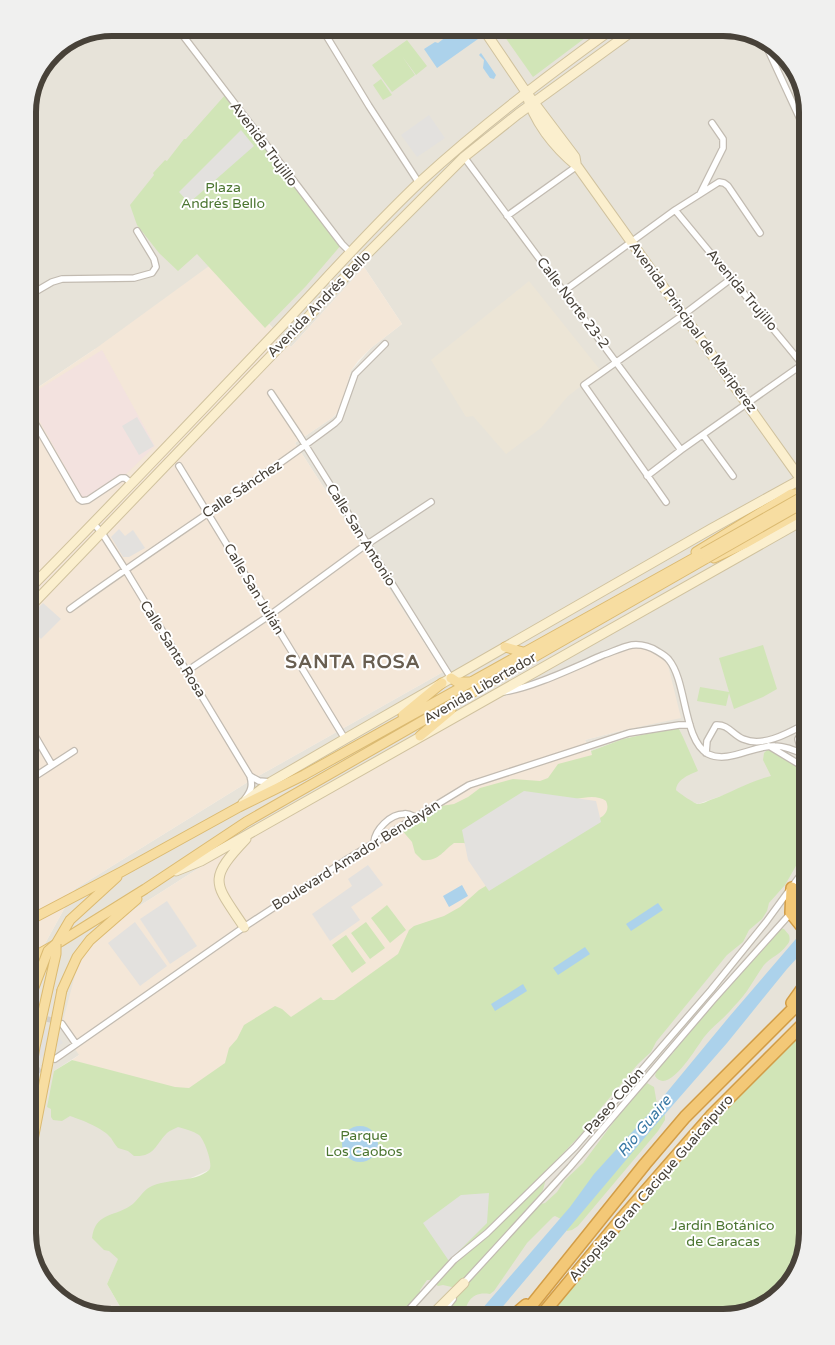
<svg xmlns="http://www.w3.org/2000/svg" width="835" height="1345" font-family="'Varela Round',sans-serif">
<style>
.residential{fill:#e7e3d9}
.commercial{fill:#f4e7d8}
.education{fill:#ece5d6}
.medical{fill:#f3e2df}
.green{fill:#d1e5b7}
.parking{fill:#e3e1de}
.water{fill:#acd2eb}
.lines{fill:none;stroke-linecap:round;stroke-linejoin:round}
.street-tunnel{stroke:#d2cec7;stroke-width:5.5;stroke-dasharray:5.5 3;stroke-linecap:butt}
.street-casing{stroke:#c2bbb1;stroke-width:8}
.secondary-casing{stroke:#d0c29e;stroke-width:11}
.primary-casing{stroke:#dbba71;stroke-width:11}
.highway-casing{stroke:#d29d47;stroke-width:14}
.street{stroke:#fff;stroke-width:5.5}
.secondary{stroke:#fbefce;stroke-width:9}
.primary{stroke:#f7dda1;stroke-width:9}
.highway{stroke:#f3c877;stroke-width:11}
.primary-bridge-casing{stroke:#dbba71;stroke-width:11;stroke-linecap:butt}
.primary-bridge{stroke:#f7dda1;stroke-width:9}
.labels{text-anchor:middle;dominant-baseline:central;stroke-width:4;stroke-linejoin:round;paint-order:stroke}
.street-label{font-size:14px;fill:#484239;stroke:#fff}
.park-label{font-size:14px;fill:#4b7530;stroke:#fff}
.water-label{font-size:15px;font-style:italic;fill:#3878a4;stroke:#fff}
.district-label{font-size:19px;font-weight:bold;letter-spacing:1px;fill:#695f51;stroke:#fff}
.rim{fill:none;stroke:#484239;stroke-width:6}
</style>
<rect width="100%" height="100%" fill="#f4f1ea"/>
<!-- residential -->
<path class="residential" d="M728 28 769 42 799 75 807 113V773L727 794 698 804 659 790 677 727 623 739 591 751 585 740 624 730 584 665 490 702 265 826 100 931 79 1055 54 1071 192 1119 223 1164 161 1191 118 1260 107 1284 126 1317H107L66 1303 36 1270 28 1232V1057L37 1007 36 960 75 889 248 782 443 672 295 443 332 418 339 412 351 371 371 348 402 324 364 267 291 347 269 324 95 349 28 394V107L53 52 80 34Z
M807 847V1028L711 1123 623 1225 549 1317H392L418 1285 529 1188 553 1164 611 1096 768 904 796 866Z"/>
<!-- commercial -->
<path class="commercial" d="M209 266H211L291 347 364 267 402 324 371 348 358 361 351 371 339 411 332 418 295 443 443 672 248 782 75 889 36 960 37 1007 28 1057V394L95 349Z
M630 647 648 648 661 657 668 665 681 718 624 730 585 740 623 815 327 1006 321 997 183 1093 97 1068 72 1060 79 1055 61 1028 78 964 86 947 100 931 265 826 490 702Z"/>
<!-- education -->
<path class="education" d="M529 281 601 371 568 396 541 428 506 454 473 416 466 417 431 360Z"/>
<!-- medical -->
<path class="medical" d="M102 350 155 446 125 475 83 499 28 400V396Z"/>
<!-- green -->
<path class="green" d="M597 29 533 77 500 30Z
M407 40 427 66 416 75 402 56 415 75 392 92 372 65Z
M381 79 392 95 383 100 373 85Z
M226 94 342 244 306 286 265 328 197 254 178 271 159 253 137 225 130 205 154 175 153 173 165 160 167 161 184 139H186Z
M763 645 777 689 763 697 734 709 729 693 726 706 697 701 700 687 729 692 719 658Z
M678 727 683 737 698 771C689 775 677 779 676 790 679 793 695 804 698 804 703 804 709 800 713 799 732 792 750 781 771 776L763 760 764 753 768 749H771L807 768V847L785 885 769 903 767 911 762 919 749 930 743 942 727 955 656 1042 651 1052 638 1064 596 1114 588 1127 552 1165 548 1171 543 1190 535 1201 537 1205 545 1203 557 1192 565 1180 583 1163 633 1096 647 1083 654 1087 658 1110 665 1115V1120L658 1131 578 1226 572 1230 567 1231 561 1219 555 1216 553 1217 527 1243 494 1291 490 1294C472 1291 466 1302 464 1317H444C453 1308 457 1301 456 1288L443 1285 438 1286 430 1280H427L420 1290V1302C412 1307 402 1308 399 1317H126L107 1284 118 1259 109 1251 104 1250 92 1238C95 1213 113 1217 130 1206 138 1201 142 1191 150 1187 166 1178 195 1183 209 1170 214 1165 204 1139 199 1135 193 1131 185 1129 178 1127 174 1129 169 1131 167 1133 155 1145 155 1157 134 1156L128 1151 118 1148C115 1145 113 1141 111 1138 103 1128 82 1120 70 1116L62 1121 53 1120 51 1117V1109L47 1107 54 1071 72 1060 175 1087 189 1088 225 1063 229 1048 237 1039 244 1025 275 1006 282 1009 291 1017 321 997 323 1000H334L398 954 409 930 414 926 444 916 460 907 479 890 603 816C607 812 609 808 606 801 598 795 586 797 576 799L472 847 464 843H454C443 851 438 862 422 860L415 853 412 842 400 828V825L406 820 414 818 434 807 454 804 468 797 480 788 513 779 540 781 548 778 558 764 592 755 591 751 623 739Z
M387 905 406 930 390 943 371 918Z
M366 922 385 948 370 959 351 933Z
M779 928 784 929 789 935C790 939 790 942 787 945 781 954 771 957 764 965 758 973 753 982 747 991 742 998 735 1005 730 1011 722 1020 712 1027 705 1036 698 1044 669 1097 655 1076L657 1068 673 1053 716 992Z
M346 935 366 963 352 973 332 945Z
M807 1028V1233L793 1279 760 1309 722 1317H549L623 1225 704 1130Z"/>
<!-- parking -->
<path class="parking" d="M429 115 445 138 417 157 401 135Z
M241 130 254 146 189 203 179 192Z
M137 417 154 446 139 455 122 426Z
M119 529 125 536 133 530 145 548 129 557H123L111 537Z
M43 603 61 619 41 639 28 626V618Z
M524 791 596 801 601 822 489 891 468 860 462 830Z
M368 865 383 885 351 907 360 920 330 941 312 914 352 886 348 879Z
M167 901 197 946 170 964 140 919Z
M135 922 167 966 140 986 108 943Z
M28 1026 58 1030 57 1034 63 1043 32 1063 28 1068Z
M489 1193 487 1223 449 1261 423 1223 461 1195Z"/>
<!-- water -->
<path class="water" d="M455 30H472L478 39 437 68 424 49 435 42 438 43Z
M481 53 496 75 494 79 490 78 483 68 484 60 479 55Z
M462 885 468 896 449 907 443 896Z
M658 903 663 910 631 931 626 924Z
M807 926V947L787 969 727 1043 652 1129 494 1317H475L570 1207 594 1174 653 1109 729 1017Z
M585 947 590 954 558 975 553 968Z
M523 984 527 991 495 1011 491 1004Z
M342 1144a18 18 0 1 1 36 0a18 18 0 1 1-36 0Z"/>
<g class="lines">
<!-- street-tunnel -->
<path class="street-tunnel" d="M47 1019 59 1022
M29 1077 48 1064"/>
<!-- street casing -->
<g class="street-casing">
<path id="street" d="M324 32 369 106 419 183
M181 33 342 244 350 252
M763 39 807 134
M464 157 681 450
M700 194 723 148V139L712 123
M675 210 807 370
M507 216 577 166
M564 291 675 210 719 182 724 183 728 186 760 233
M28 296 52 282 62 279 134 278 152 273 156 267 154 259 137 231
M271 393 299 435 451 678
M28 411 79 499 82 501 88 500 121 478H125L131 483
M703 435 733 476
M179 466 345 739
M647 476 681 450 803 364
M666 502 584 385 683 315 732 278
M93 523 102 533 125 569 250 776C253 786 251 791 245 799
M70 609C157 546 249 488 335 423L339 419 355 374 385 344
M187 671 270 615 360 549 431 502
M503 692C532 688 575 667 603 655 612 652 622 647 632 645 642 644 649 646 657 651 662 654 666 656 669 660 687 682 683 740 708 754 729 764 753 745 775 746 786 746 797 751 807 756
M28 724 52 765
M769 746 807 769
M706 753 707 741 716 725C728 724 733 735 743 739 764 748 790 732 807 723
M804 754 800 747 798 739 807 725
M250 776 259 781 271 782
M28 781 74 751
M374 842C375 830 390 814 404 814 408 813 411 815 415 817
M31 1019H36
M62 1024 76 1044
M55 1059 244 927 346 860 469 785 629 733 679 725H690
M462 1285 570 1167 713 1000 807 895
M402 1317 454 1260 487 1233 575 1147 711 990 766 922 807 866
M439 1317 453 1299"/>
</g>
<!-- secondary casing -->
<g class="secondary-casing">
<path id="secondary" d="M484 30 526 92 575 157 576 163
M526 92C533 121 554 147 577 166L807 488
M28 590C113 504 196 416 280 328 326 279 371 228 421 181 481 126 546 77 612 29
M28 609 310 315 356 265 464 157 518 114 635 29
M243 803 271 782 345 739 711 529 807 476
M176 871 201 861 807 518
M244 927C215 883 206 881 246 839
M430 1317 464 1283"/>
</g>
<!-- primary casing -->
<g class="primary-casing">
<path id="primary" d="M696 552 791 494H797L804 501 805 508 799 513 744 544 714 558
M505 647 523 652
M451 678 457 682H470
M403 715 442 683
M420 736 451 710
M28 921 123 871 239 807 304 775 703 553
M56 944 70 920 117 877
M28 960 60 942 145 889 246 822 707 558
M62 990 77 957 90 940 137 899"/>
</g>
<!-- highway casing -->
<g class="highway-casing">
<path id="highway" d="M792 888 791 913 807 933
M792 1003 807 982
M512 1317 526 1305
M522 1317 645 1164 685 1117 807 995
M540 1317 623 1217 711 1116 807 1020"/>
</g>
<!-- street -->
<use href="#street" class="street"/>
<!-- secondary -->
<use href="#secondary" class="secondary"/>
<!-- primary -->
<use href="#primary" class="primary"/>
<!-- highway -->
<use href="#highway" class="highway"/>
<!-- primary-bridge casing -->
<g class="primary-bridge-casing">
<path id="primary-bridge" d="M703 553 807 494
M707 558 807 501
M28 1003 48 951 56 944
M28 1089 35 1047 56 954V944
M28 1166 62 990"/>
</g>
<!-- primary-bridge -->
<use href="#primary-bridge" class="primary-bridge"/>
</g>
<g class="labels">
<!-- street labels -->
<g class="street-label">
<text transform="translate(264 144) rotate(53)">Avenida Trujillo</text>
<text transform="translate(742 290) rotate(50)">Avenida Trujillo</text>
<text transform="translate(573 303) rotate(53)">Calle Norte 23-2</text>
<text transform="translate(319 304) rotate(-46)">Avenida Andrés Bello</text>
<text transform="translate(693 327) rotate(54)">Avenida Principal de Maripérez</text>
<text transform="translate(242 489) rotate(-34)">Calle Sánchez</text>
<text transform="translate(361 535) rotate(58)">Calle San Antonio</text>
<text transform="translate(254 589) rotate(59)">Calle San Julián</text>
<text transform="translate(173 649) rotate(58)">Calle Santa Rosa</text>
<text transform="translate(480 688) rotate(-30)">Avenida Libertador</text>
<text transform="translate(356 855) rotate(-32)">Boulevard Amador Bendayán</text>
<text transform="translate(614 1101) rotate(-49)">Paseo Colón</text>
<text transform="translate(651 1188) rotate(-49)">Autopista Gran Cacique Guaicaipuro</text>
</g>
<!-- park labels -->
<g class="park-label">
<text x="223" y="187">Plaza<tspan x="223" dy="16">Andrés Bello</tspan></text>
<text x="364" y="1135">Parque<tspan x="364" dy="16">Los Caobos</tspan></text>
<text x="723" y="1225">Jardín Botánico<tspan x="723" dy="16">de Caracas</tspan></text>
</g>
<!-- water labels -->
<g class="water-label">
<text transform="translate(644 1126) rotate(-50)">Río Guaire</text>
</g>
<!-- district labels -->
<g class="district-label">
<text x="353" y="662">SANTA ROSA</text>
</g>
</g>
<!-- crop -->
<path d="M0 0H835V1345H0ZM112 36H723A76 76 0 0 1 799 112V1233A76 76 0 0 1 723 1309H112A76 76 0 0 1 36 1233V112A76 76 0 0 1 112 36Z" fill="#f0f0ef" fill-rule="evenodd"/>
<path class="rim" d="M112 36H723A76 76 0 0 1 799 112V1233A76 76 0 0 1 723 1309H112A76 76 0 0 1 36 1233V112A76 76 0 0 1 112 36Z"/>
</svg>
